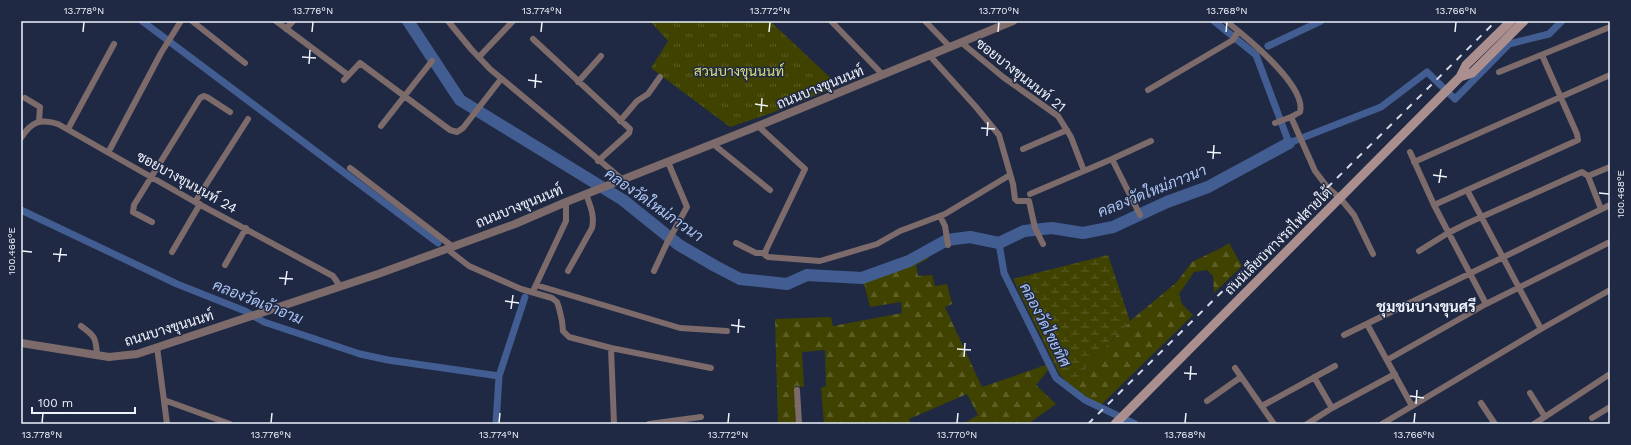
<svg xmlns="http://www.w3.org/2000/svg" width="1631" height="445" font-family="'Work Sans',Sarabun,sans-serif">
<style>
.forest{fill:url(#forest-firs)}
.wetland{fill:url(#wetland-marsh)}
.park{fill:url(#park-tufts)}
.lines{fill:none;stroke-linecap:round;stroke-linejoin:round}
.canal{stroke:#425d91;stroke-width:7}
.river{stroke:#425d91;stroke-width:12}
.minor{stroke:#7c6b6a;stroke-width:6}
.tertiary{stroke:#7c6b6a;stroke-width:8}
.secondary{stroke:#ab8f8e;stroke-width:9}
.rail{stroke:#d4dae6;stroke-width:2;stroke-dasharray:7 7;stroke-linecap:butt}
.ticks{fill:none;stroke:#edf2fc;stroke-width:1.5}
.labels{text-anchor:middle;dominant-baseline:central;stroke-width:3;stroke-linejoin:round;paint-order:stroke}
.park-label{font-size:14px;fill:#d9df7e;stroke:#202943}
.street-label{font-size:14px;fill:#edf2fc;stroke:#202943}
.water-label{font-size:15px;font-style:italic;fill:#acc5f4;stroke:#202943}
.neighbourhood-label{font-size:15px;font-weight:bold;fill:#edf2fc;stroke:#202943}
.neatline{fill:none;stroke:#edf2fc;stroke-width:1.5}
.ticks-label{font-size:10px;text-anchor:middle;fill:#edf2fc}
</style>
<defs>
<pattern id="forest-firs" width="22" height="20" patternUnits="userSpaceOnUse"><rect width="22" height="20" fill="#404200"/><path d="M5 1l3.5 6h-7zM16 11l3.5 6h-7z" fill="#5c5e26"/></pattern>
<pattern id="wetland-marsh" width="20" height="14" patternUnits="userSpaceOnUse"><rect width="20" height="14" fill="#404200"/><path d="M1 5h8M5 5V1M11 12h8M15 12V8" fill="none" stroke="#5c5e26"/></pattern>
<pattern id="park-tufts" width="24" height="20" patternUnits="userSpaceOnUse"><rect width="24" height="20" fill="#404200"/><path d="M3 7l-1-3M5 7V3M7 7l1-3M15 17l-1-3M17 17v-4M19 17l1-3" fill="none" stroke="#5c5e26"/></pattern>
</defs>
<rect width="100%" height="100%" fill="#202943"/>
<!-- forest -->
<path class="forest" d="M1229 243 1242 266 1214 293 1213 276 1207 270 1194 272 1179 294 1182 304 1193 315 1100 406 1070 385 1130 321 1177 282 1192 262 1221 248Z
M924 250 928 259 916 265 918 276 932 275 935 286 947 284 952 304 945 307 982 387 1046 365 1048 370 1036 385 1056 404 1028 424H963L978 415 967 394 909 419 911 424H824L821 388 826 386 825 350 802 352 804 387 795 386 796 424H778L775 319 831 317 833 326 902 313 901 302 870 307 863 279Z"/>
<!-- wetland -->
<path class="wetland" d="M1108 255 1130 321 1070 385 1060 375 1013 279Z"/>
<!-- park -->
<path class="park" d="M650 21H770L839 86 774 112 730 127 651 68 668 41Z"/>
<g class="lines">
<!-- canal -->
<path class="canal" d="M142 21 438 243
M1214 21 1256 55 1289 143 1381 107 1427 72 1455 99 1509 44 1549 34 1562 21
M1268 46 1321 21
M21 210 177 284 245 311 264 322 360 354 388 360 499 376
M999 243 1004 273 1056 378 1085 400 1135 424
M496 424 499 376 525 297"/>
<!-- river -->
<path class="river" d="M408 21 460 100 623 200 679 245 715 266 740 279 787 284 807 275 862 278 909 261 947 240 970 237 999 243 1024 231 1052 228 1083 233 1113 227 1167 202 1208 187 1289 143"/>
<!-- minor -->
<path class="minor" d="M192 21 245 63
M276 21 348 75
M448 21 471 49 490 69 623 180
M831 21 883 75
M925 21 950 47
M1226 21C1245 36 1307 86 1300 112L1291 117 1275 123
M286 29 293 21
M533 39 630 129 629 133 598 161
M962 43 1003 77 1058 116 1071 137 1084 171
M930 56 976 107 999 135 1013 184 1015 199 1017 201H1029L1035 228 1043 244
M479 57 513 21
M1499 72 1610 27
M344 80 360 63 450 130 457 132 463 128 501 79
M578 82 601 56
M1148 90 1233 40 1238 31
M25 98 40 107 39 121
M1291 117 1315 171 1328 188 1340 198 1354 215 1373 254
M620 121 637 101 648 94 660 77
M381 126 432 61
M758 126 805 169 766 250 765 255 768 257 820 261 877 244 900 231 945 214 1010 175
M68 129 114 44
M21 138C31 122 40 118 58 124L195 202 333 276 340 286
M713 144 770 190
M1023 149 1067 130
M109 151 161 53 181 21
M1410 152 1434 205 1486 304
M1112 159 1140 215
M1414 162 1610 75
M350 168 453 247
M1588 176 1610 167
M1467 190 1541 329
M1030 194 1112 159 1151 141
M195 202 248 119
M1434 205 1578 140 1577 134 1542 55
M940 216 945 226 948 245
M152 222 133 212 134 205 200 98 204 96 207 97 230 112
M736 243 756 253H765
M447 249 469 266 521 289 552 298 557 302 559 308 562 321 563 331 569 337 611 348 614 424
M1419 251 1448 233 1468 223 1582 172 1588 176 1601 209
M172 252 200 204
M225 265 246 228
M568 271 592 228C595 216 590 205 586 194
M654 271 667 243 687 207 668 162
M536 285 680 328 727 331
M534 289 566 221V202
M1367 324 1412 406
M81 326C95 336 96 338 97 355
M1344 335 1610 205
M157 347 167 424
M611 348 711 368
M1387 360 1486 304 1610 242
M1235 368 1274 424
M1314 377 1332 408
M797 390 799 424
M1530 393 1545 417
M164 400 230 424
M1207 401 1241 377
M1481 403 1495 424
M1262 406 1335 366
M1592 418 1610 407
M649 424 701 417
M1307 424 1332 408 1395 374
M1382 424 1541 329 1610 290
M1534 424 1610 374"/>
<!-- tertiary -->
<path class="tertiary" d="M21 343 109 357 137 354 378 274 515 224 566 202 758 126 1013 21"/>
<!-- secondary -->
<path class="secondary" d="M1460 77 1472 73 1524 21
M1115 424 1460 77 1466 65 1511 21"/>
<!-- rail -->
<path class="rail" d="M1088 424 1496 21"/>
</g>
<!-- ticks -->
<path class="ticks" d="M83 32 84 22M312 32 313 22M541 32 542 22M769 32 770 22M998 32 999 22M1226 32 1227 22M1455 32 1456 22M302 57 316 58M309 64 310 50M528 80 542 82M535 88 536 74M755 104 768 106M761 112 762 98M981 128 995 129M987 136 988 122M1207 152 1221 153M1213 159 1214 145M1433 175 1447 177M1439 183 1441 169M1599 193 1609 194M22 251 32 252M53 254 67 255M59 262 61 248M279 278 293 279M285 285 287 271M505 301 519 303M511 309 513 295M731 325 745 327M738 333 739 319M957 349 971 350M964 357 965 343M1184 373 1197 374M1190 380 1191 366M1410 396 1424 398M1416 404 1417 390M42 423 43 413M271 423 272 413M499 423 500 413M728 423 729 413M957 423 958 413M1185 423 1186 413M1414 423 1415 413"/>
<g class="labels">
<!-- park labels -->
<g class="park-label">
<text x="739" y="71">สวนบางขุนนนท์</text>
</g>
<!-- street labels -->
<g class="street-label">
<text transform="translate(1021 75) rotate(38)">ซอยบางขุนนนท์ 21</text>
<text transform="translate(820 87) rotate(-22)">ถนนบางขุนนนท์</text>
<text transform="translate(187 182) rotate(29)">ซอยบางขุนนนท์ 24</text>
<text transform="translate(519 206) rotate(-22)">ถนนบางขุนนนท์</text>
<text transform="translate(1278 241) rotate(-45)">ถนนเลียบทางรถไฟสายใต้</text>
<text transform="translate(169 328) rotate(-17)">ถนนบางขุนนนท์</text>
</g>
<!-- water labels -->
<g class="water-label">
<text transform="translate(1152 191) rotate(-22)">คลองวัดใหม่ภาวนา</text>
<text transform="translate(654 205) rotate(35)">คลองวัดใหม่ภาวนา</text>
<text transform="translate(258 302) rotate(22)">คลองวัดเจ้าอาม</text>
<text transform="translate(1045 325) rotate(63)">คลองวัดไชยทิศ</text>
</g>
<!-- neighbourhood labels -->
<g class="neighbourhood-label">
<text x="1426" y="307">ชุมชนบางขุนศรี</text>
</g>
</g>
<!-- border -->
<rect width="1631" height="445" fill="none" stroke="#202943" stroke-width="44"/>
<!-- scale -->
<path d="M32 407v6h103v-6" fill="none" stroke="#edf2fc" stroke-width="2"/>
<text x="38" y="407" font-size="12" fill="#edf2fc" stroke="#202943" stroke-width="3" paint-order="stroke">100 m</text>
<rect x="22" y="22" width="1587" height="401" class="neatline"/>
<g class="ticks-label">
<text x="84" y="14">13.778°N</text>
<text x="313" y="14">13.776°N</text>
<text x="542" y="14">13.774°N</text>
<text x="770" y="14">13.772°N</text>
<text x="999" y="14">13.770°N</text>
<text x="1227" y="14">13.768°N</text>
<text x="1456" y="14">13.766°N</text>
<text transform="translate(1620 194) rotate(-90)" y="4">100.468°E</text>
<text transform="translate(11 251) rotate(-90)" y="4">100.466°E</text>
<text x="42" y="438">13.778°N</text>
<text x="271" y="438">13.776°N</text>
<text x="499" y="438">13.774°N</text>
<text x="728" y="438">13.772°N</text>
<text x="957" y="438">13.770°N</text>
<text x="1185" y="438">13.768°N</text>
<text x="1414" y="438">13.766°N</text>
</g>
</svg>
